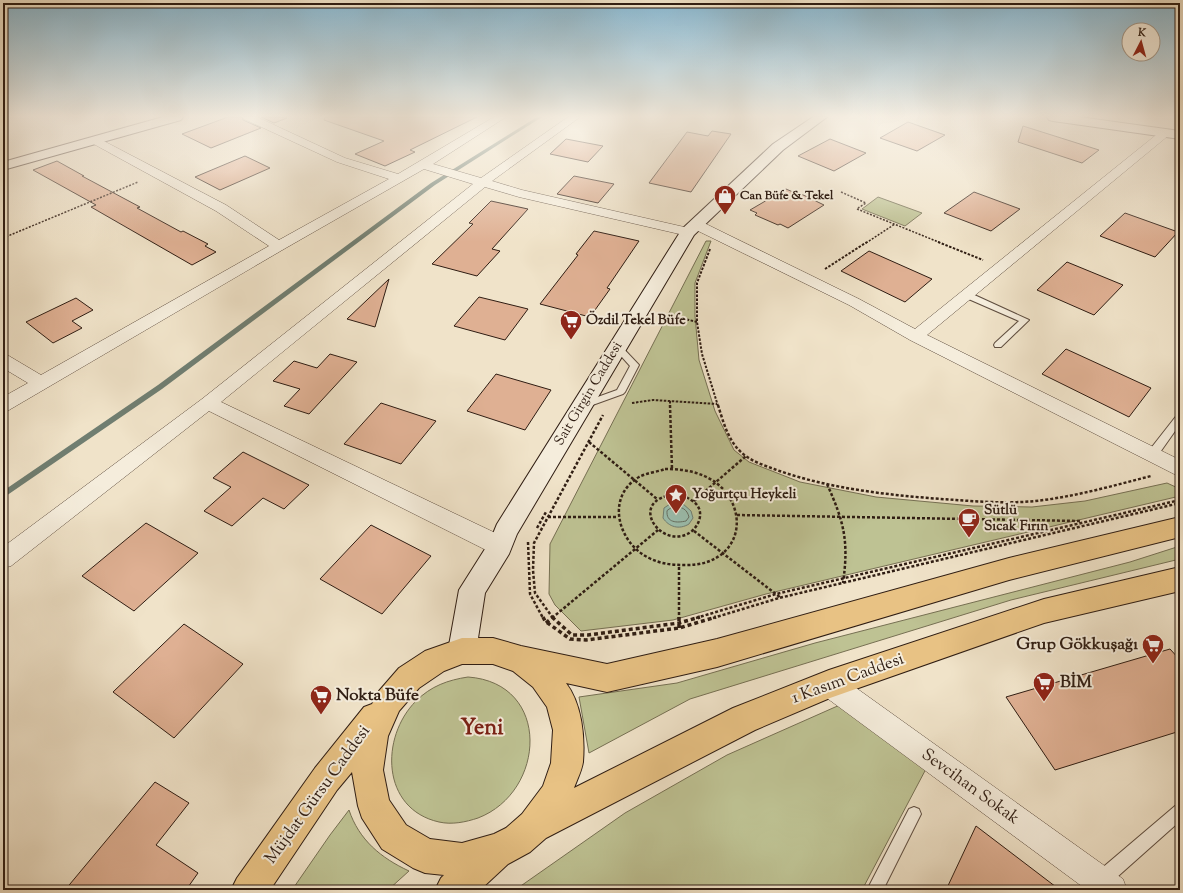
<svg xmlns="http://www.w3.org/2000/svg" width="1183" height="893" font-family="'Sorts Mill Goudy',serif">
<style>
.green{fill:#bec293;stroke:#767053}
.water{fill:#9bbfaf;stroke:#707e71}
.lines{fill:none;stroke-linecap:round;stroke-linejoin:round}
.shore{stroke:#656e61;stroke-width:1}
.stream{fill:#707e71;fill-rule:evenodd}
.building{fill:#dfb093;stroke:#2f1d13}
.lane-casing{stroke:#5f4e40;stroke-width:2}
.street-casing{stroke:#5f4e40;stroke-width:1}
.secondary-casing{stroke:#2f1d13;stroke-width:2}
.primary-casing{stroke:#2f1d13;stroke-width:2}
.path-far3{stroke:#2f1d13;stroke-width:1.5;stroke-dasharray:2 1.5;stroke-linecap:butt}
.path-far2{stroke:#2f1d13;stroke-width:2;stroke-dasharray:2.5 1.5;stroke-linecap:butt}
.path-far1{stroke:#2f1d13;stroke-width:2.5;stroke-dasharray:3 2;stroke-linecap:butt}
.path{stroke:#2f1d13;stroke-width:3.5;stroke-dasharray:4 3;stroke-linecap:butt}
.lane{fill:#f5eddc;fill-rule:evenodd}
.street{fill:#f5eddc;fill-rule:evenodd}
.secondary{fill:#f5eddc;fill-rule:evenodd}
.primary{fill:#e8c284;fill-rule:evenodd}
.labels{text-anchor:middle;dominant-baseline:central;stroke-width:4;stroke-linejoin:round;paint-order:stroke}
.far-poi-label{font-size:12px;font-weight:bold;fill:#2f1d13;stroke:#f5eddc;text-anchor:start}
.poi-label{font-size:14px;font-weight:bold;fill:#2f1d13;stroke:#f5eddc;text-anchor:start}
.street-label{font-size:14px;fill:#2f1d13;stroke:#f5eddc}
.near-poi-label{font-size:17px;font-weight:bold;fill:#2f1d13;stroke:#f5eddc;text-anchor:start}
.near-street-label{font-size:17px;fill:#2f1d13;stroke:#f5eddc}
.near-district-label{font-size:22px;font-weight:bold;fill:#7a1f14;stroke:#f5eddc}
</style>
<rect width="100%" height="100%" fill="#f0e3c9"/>
<filter id="stains"><feTurbulence type="fractalNoise" baseFrequency=".005" numOctaves="4"/><feColorMatrix values="0 0 0 0 .2 0 0 0 0 .09 0 0 0 0 .02 0 0 0 .5 -.17"/></filter>
<radialGradient id="worn" r=".72"><stop offset=".6" stop-color="#630" stop-opacity="0"/><stop offset="1" stop-color="#630" stop-opacity=".3"/></radialGradient>
<!-- green -->
<path class="green" d="M878 197 922 213 905 226 862 209Z
M706 241H711L695 283V316L699 360 715 411 734 450 749 462 800 482 876 497 973 506 1032 507 1085 501 1167 483 1180 489V496L766 594 673 620 581 631 555 605 549 594 550 544Z
M1180 546V559L1011 600 690 699 589 753 579 697 677 683 815 643 1130 562Z
M468 677C552 683 546 792 478 818 466 822 452 825 439 822 381 809 380 737 416 701 431 686 448 680 468 677Z
M842 704 927 767 862 890H515L625 813 727 755Z
M349 810C359 840 381 858 409 871L388 890H292L330 835Z"/>
<!-- water -->
<path class="water" d="M673 502 682 503 691 511 693 518 689 524C679 530 669 527 663 518L664 508Z"/>
<g class="lines">
<!-- shore -->
<path class="shore" d="M674 506C682 507 687 509 689 517L686 521C677 523 666 523 667 511Z"/>
<!-- stream -->
<path class="stream" d="M537 117H542L435 185 162 389 3 498V491L158 385 431 183Z"/>
</g>
<!-- building -->
<path class="building" d="M228 117H242L243 120 261 128 211 148 182 134Z
M261 117H286L287 118 274 123Z
M325 117H477L410 150 415 152 385 166 355 154 384 141 324 120Z
M908 122 945 135 917 151 880 138Z
M1023 126 1099 150 1082 163 1018 142Z
M712 131 731 134 691 192 649 183 687 132 708 136Z
M566 139 603 146 588 162 550 154Z
M830 139 866 153 834 171 798 156Z
M245 156 270 168 220 190 195 177Z
M57 161 84 176H82L140 207 137 208 181 232 183 231 208 244 205 246 216 252 192 265 91 207 96 205 33 170Z
M574 176 614 184 598 203 557 194Z
M786 189 793 192 795 191 824 205 788 228 780 224 778 225 755 215 757 213 750 210Z
M974 192 1020 209 991 231 944 213Z
M491 201 528 209 492 249 500 251 477 276 432 264 473 224 469 223Z
M1125 213 1178 232 1155 257 1100 236Z
M594 231 639 241 607 288 610 289 590 317 540 304 578 255 576 254Z
M869 251 932 279 905 302 841 271Z
M1067 262 1123 285 1094 315 1037 290Z
M389 279 375 327 347 319Z
M479 297 528 309 505 340 454 326Z
M76 298 93 310 72 321 82 328 53 343 26 322Z
M1066 349 1151 388 1129 417 1042 374Z
M330 354 357 362 309 414 284 406 300 389 273 381 294 361 317 368Z
M496 374 551 390 525 430 467 411Z
M381 403 436 421 401 464 344 444Z
M243 452 309 485 284 509 263 498 232 526 204 511 231 487 213 478Z
M146 523 198 553 134 611 82 576Z
M371 525 431 556 382 614 320 579Z
M184 624 243 664 174 738 113 692Z
M1170 649 1180 660V731L1055 770 1006 697Z
M155 782 189 803 156 845 198 873 186 890H65Z
M976 826 1060 890H946Z"/>
<g class="lines">
<!-- lane casing -->
<g class="lane-casing">
<path id="lane" d="M964 293H970L1029 320 1001 347H995L994 345 995 343 1019 321 964 297Z
M617 344 620 345 639 365 625 392 623 394 587 407H581L579 405 581 403 617 390 630 366 613 347Z
M1180 414V424L1156 458H1148L1147 455 1148 452 1177 415Z
M1180 804V821L1107 886 1101 888 1095 886 1093 880 1095 874 1175 806Z
M914 807 919 809 921 814 883 890H867L909 809Z"/>
</g>
<!-- street casing -->
<g class="street-casing">
<path id="street" d="M243 117H257L345 158 398 174 494 117H506L433 164 481 178 568 117H580L492 181 522 190 693 229 695 232 693 235 688 236 519 197 485 187 221 402 508 539 511 546 508 553 500 555 492 553 209 411 11 566 3 568V547L202 399 473 184 424 169 284 249 9 410 3 411V397L28 383 3 368V354L9 356 41 375 269 246 216 211 90 142 88 140 90 138H98L226 205 279 240 389 179 337 162 244 119Z
M1165 130 1171 133 1169 135 927 335 1180 460V477L910 340 849 305 692 228 690 225 692 222H702L859 299 915 329 1161 131Z
M829 672 838 675 1123 879 1127 890H1087L820 693 816 684 820 675Z"/>
</g>
<!-- secondary casing -->
<g class="secondary-casing">
<path id="secondary" d="M163 117H183L181 120 3 170V162Z
M813 117H827L783 150 694 235 517 534 509 554 485 593 476 651 472 661 462 664 452 661 448 651 459 590 490 541 497 524 682 229 773 144Z
M1047 117H1079L1180 131V139L1053 121 1049 120Z"/>
</g>
<!-- primary casing -->
<g class="primary-casing">
<path id="primary" d="M1180 517V537L1009 580 717 667 607 692 566 683C582 704 585 736 583 762 582 770 577 780 574 788L733 708 829 670 1044 599 1180 567V591L1044 623 830 698 755 730 546 838 530 852 508 864 480 890H435L441 878 444 875 425 873 413 868 382 849 362 818 358 806 352 772 337 790 270 890H231L237 878 315 768 364 707 372 704 379 691 399 668 425 651 462 638H493L521 646 607 664 717 639 1009 558ZM462 664H493L513 671 533 687 547 707 553 730 551 763 543 786 522 814 506 828 494 834 462 843 430 839 406 825 389 800 383 770 388 736 399 711 419 688 444 671Z"/>
</g>
<!-- path-far3 -->
<path class="path-far3" d="M841 192 866 203 858 208
M857 209 941 243
M3 238 138 182
M866 243 895 224"/>
<!-- path-far2 -->
<path class="path-far2" d="M938 242 983 260
M710 249 697 283V322L702 354 718 406
M825 269 867 242
M659 316 681 318 697 322
M670 401V406
M632 403 653 400 717 404"/>
<!-- path-far1 -->
<path class="path-far1" d="M670 405 672 469
M718 405C723 421 728 441 742 453 751 461 763 465 774 469 831 490 897 496 956 500 985 502 1015 504 1044 500 1081 495 1116 485 1151 476
M589 442 657 499
M665 469C681 469 697 471 712 480 738 496 747 533 722 554 710 563 699 565 685 565 672 565 661 564 649 558 618 543 605 497 639 477 646 473 657 472 665 469Z
M827 484C844 522 849 541 843 583
M677 494C682 496 687 497 691 500 704 507 702 522 692 531 663 554 623 499 677 494Z
M694 501 746 456
M737 515 1081 521
M548 517H618
M537 528 546 512
M694 531 781 598
M528 542 530 594 543 618
M679 567V618
M552 618 658 530
M553 618 535 593 533 570 534 543 603 415
M696 618 776 594 1180 500
M713 618 779 598 1180 503"/>
<!-- path -->
<path class="path" d="M543 617 545 621 570 639 586 640 679 628 716 617
M552 617 572 635H588L679 623 700 617
M679 617V628
M546 623 553 617"/>
<!-- lane -->
<use href="#lane" class="lane"/>
<!-- street -->
<use href="#street" class="street"/>
<!-- secondary -->
<use href="#secondary" class="secondary"/>
<!-- primary -->
<use href="#primary" class="primary"/>
</g>
<!-- sky -->
<linearGradient id="sky" x2="0" y2="1"><stop stop-color="#89b8d1"/><stop offset="0.48" stop-color="#f8f2e7"/><stop offset="1" stop-color="#f8f2e7" stop-opacity="0"/></linearGradient>
<rect width="1183" height="242" fill="url(#sky)"/>
<!-- icons -->
<defs>
<g id="shop-pin" transform="scale(1.15)"><path d="M0 17L-7.5 6A9.5 9.5 0 1 1 7.5 6Z" fill="#8f2418" stroke="#f5eddc"/><path d="M-5-2.5h2.3a2.7 3.5 0 0 1 5.4 0H5L5.5 6h-11ZM-1.5-2.5h3a1.5 2.3 0 0 0-3 0Z" fill="#fff"/></g>
<g id="supermarket-pin" transform="scale(1.15)"><path d="M0 17L-7.5 6A9.5 9.5 0 1 1 7.5 6Z" fill="#8f2418" stroke="#f5eddc"/><path d="M-6-5.5h2.5l.6 2H6L4.5 2H-2.5L-4.4-4H-6ZM-1.5 3.2a1.3 1.3 0 1 0 .1 0ZM3 3.2a1.3 1.3 0 1 0 .1 0Z" fill="#fff"/></g>
<g id="sight-pin" transform="scale(1.15)"><path d="M0 17L-7.5 6A9.5 9.5 0 1 1 7.5 6Z" fill="#8f2418" stroke="#f5eddc"/><path d="M0-6L1.8-2.2L6-1.7L2.9 1.2L3.7 5.4L0 3.3L-3.7 5.4L-2.9 1.2L-6-1.7L-1.8-2.2Z" fill="#fff"/></g>
<g id="cafe-pin" transform="scale(1.15)"><path d="M0 17L-7.5 6A9.5 9.5 0 1 1 7.5 6Z" fill="#8f2418" stroke="#f5eddc"/><path d="M-5.5-4.5H6V0H3Q3 3.5 0 3.5H-2.5Q-5.5 3.5-5.5 0ZM3-3.2v2h1.7v-2ZM-6 4.5H4V6H-6Z" fill="#fff"/></g>
</defs>
<g fill-rule="evenodd">
<use href="#shop-pin" x="725" y="196"/>
<use href="#supermarket-pin" x="571" y="321"/>
<use href="#sight-pin" x="676" y="495"/>
<use href="#cafe-pin" x="969" y="519"/>
<use href="#supermarket-pin" x="1153" y="645"/>
<use href="#supermarket-pin" x="1044" y="683"/>
<use href="#supermarket-pin" x="321" y="696"/>
</g>
<g class="labels">
<!-- far-poi labels -->
<g class="far-poi-label">
<text x="740" y="196">Can Büfe &amp; Tekel</text>
</g>
<!-- poi labels -->
<g class="poi-label">
<text x="586" y="321">Özdil Tekel Büfe</text>
<text x="692" y="495">Yoğurtçu Heykeli</text>
<text x="984" y="511">Sütlü<tspan x="984" dy="16">Sıcak Fırın</tspan></text>
</g>
<!-- street labels -->
<g class="street-label">
<text transform="translate(589 394) rotate(-59)">Sait Girgin Caddesi</text>
</g>
<!-- near-poi labels -->
<g class="near-poi-label">
<text x="1138" y="645" text-anchor="end">Grup Gökkuşağı</text>
<text x="1060" y="683">BİM</text>
<text x="336" y="696">Nokta Büfe</text>
</g>
<!-- near-street labels -->
<g class="near-street-label">
<text transform="translate(848 679) rotate(-20)">1 Kasım Caddesi</text>
<text transform="translate(970 787) rotate(36)">Sevcihan Sokak</text>
<text transform="translate(318 795) rotate(-54)">Müjdat Gürsu Caddesi</text>
</g>
<!-- near-district labels -->
<g class="near-district-label">
<text x="482" y="729">Yeni</text>
</g>
</g>
<!-- margin -->
<rect width="1183" height="893" fill="none" stroke="#f0e3c9" stroke-width="16"/>
<rect x="4" y="4" width="1175" height="885" fill="none" stroke="#2f1d13" stroke-width="2"/>
<rect x="8" y="8" width="1167" height="877" fill="none" stroke="#2f1d13"/>
<!-- north arrow -->
<g transform="translate(1141 42) rotate(6)"><circle r="19" fill="#f5eddc" stroke="#a69a8c"/>
<path d="M0-3L7 15L0 10L-7 15Z" fill="#8f2418"/>
<text y="-6" font-size="11" font-weight="bold" text-anchor="middle" fill="#2f1d13">K</text>
</g>
<rect width="100%" height="100%" filter="url(#stains)"/>
<rect width="100%" height="100%" fill="url(#worn)"/>
</svg>
